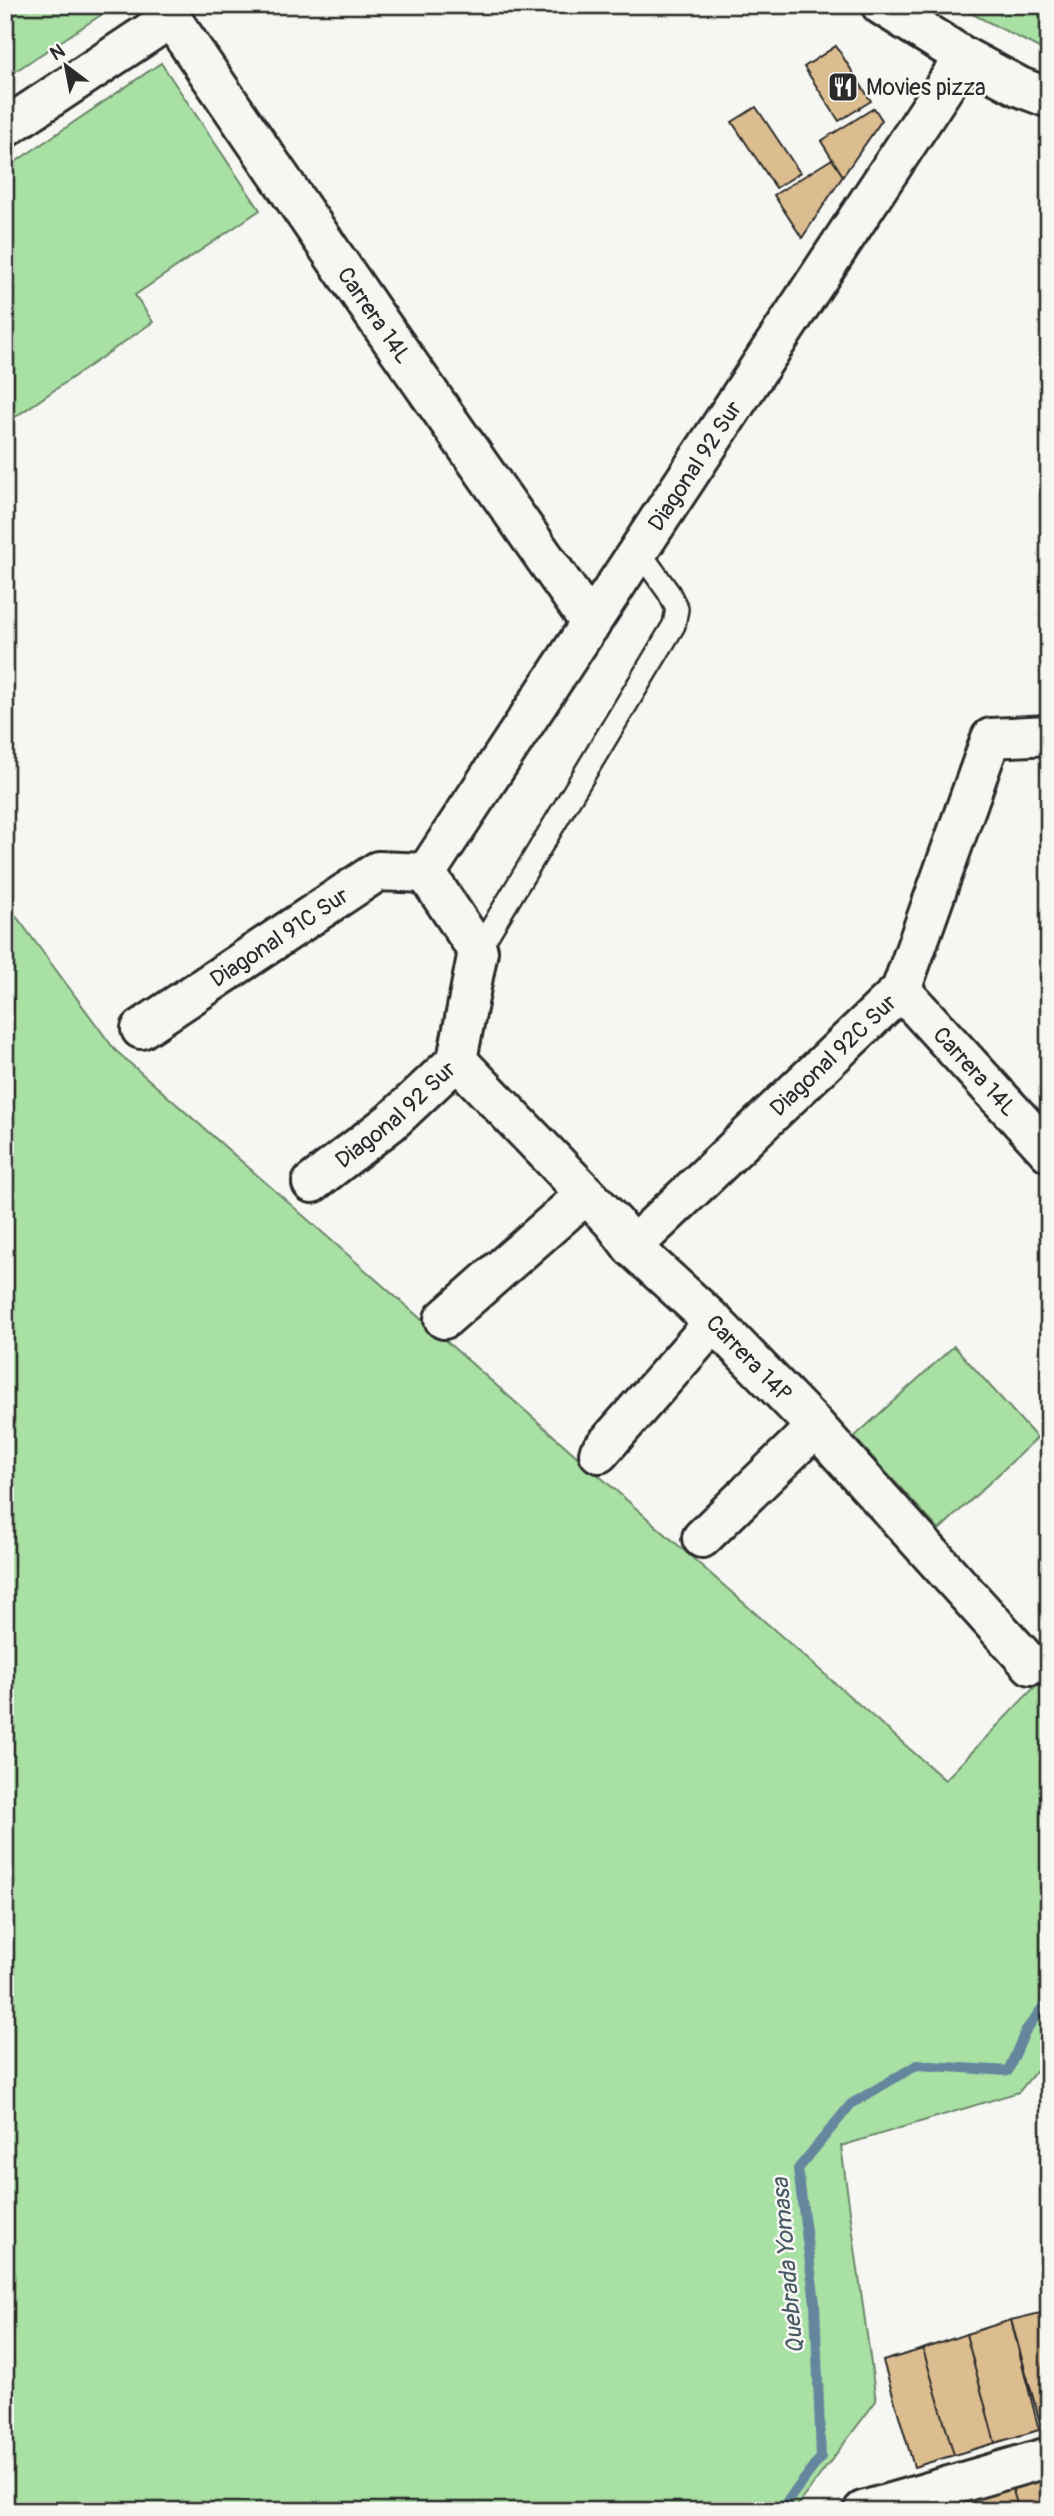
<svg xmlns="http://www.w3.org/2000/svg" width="1054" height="2516" font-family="Pangolin,sans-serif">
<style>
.green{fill:#a9e0a4;stroke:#6a8668;stroke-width:2}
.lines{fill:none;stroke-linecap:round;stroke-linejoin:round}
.stream{stroke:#65879e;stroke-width:10}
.building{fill:#dcbd8f;stroke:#2b2b2b;stroke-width:2}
.lane-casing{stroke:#2b2b2b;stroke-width:26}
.street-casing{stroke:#2b2b2b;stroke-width:44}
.lane{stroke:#f6f6f2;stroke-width:21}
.street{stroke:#f6f6f2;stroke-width:38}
.labels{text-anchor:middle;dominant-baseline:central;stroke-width:5;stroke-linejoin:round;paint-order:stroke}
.poi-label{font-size:23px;fill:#2b2b2b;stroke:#f6f6f2;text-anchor:start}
.street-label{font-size:23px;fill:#2b2b2b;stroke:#f6f6f2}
.water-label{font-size:24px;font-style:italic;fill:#485964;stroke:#f6f6f2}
</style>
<rect width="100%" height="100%" fill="#f6f6f2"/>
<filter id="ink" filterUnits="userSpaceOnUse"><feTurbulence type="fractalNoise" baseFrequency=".0143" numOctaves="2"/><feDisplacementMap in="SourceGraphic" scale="14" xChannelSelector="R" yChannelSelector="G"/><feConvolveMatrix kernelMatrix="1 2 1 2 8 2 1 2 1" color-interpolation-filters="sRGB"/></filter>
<g filter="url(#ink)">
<!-- green -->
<path class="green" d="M5 5H103L107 11 5 78Z
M955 5H1049V53Z
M161 63 260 210 135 295 153 322 5 424V169Z
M5 901 115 1050 945 1780 1049 1672V2055L1019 2092 841 2146 876 2401 793 2511H5Z
M954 1346 1037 1438 939 1530 854 1437Z"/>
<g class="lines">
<!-- stream -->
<path class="stream" d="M780 2511 821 2457 815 2303 798 2169 851 2104 917 2065 1008 2071 1026 2030 1049 1999"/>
</g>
<!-- building -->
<path class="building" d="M836 46 871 101 839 121 804 67Z
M756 107 800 173 776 188 732 122Z
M874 108 882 120 843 176 821 141Z
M832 159 843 176 802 238 774 195Z
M1049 2311V2427L1042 2429 1011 2320Z
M1011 2320 1039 2430 995 2443 966 2334Z
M966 2334 995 2443 954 2455 923 2349Z
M923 2349 954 2455 914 2467 883 2361Z
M1049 2477V2511H1019L1012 2487Z
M1012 2487 1019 2511H970L967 2499Z
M967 2499 970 2511H924Z"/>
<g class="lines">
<!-- lane casing -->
<g class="lane-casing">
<path id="lane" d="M478 951 674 625 677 609 669 593 639 551"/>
</g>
<!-- street casing -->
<g class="street-casing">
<g id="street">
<path id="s1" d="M162 5 373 313 591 624"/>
<path d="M881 5 964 57 1020 87 1049 98"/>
<path d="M5 128 171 18"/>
<path id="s2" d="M426 873 964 57"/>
<path id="s3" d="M901 990 1049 1152"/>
<path id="s4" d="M141 1029 378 871 426 873"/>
<path id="s5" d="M457 1060 614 1223 632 1247 714 1322 816 1427 1031 1665"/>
<path id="s6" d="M312 1183 391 1122 457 1060 478 951 426 873"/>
<path id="s7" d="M632 1247 901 990 991 738 1049 735"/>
<path d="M444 1319 585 1195"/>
<path d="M599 1453 714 1322"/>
<path d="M702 1538 816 1427"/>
<path d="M863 2511 1049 2457"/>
</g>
</g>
<!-- lane -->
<use href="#lane" class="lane"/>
<!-- street -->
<use href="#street" class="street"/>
</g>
</g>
<!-- icons -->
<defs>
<g id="restaurant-square" transform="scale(1.575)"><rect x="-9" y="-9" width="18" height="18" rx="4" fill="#2b2b2b" stroke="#f6f6f2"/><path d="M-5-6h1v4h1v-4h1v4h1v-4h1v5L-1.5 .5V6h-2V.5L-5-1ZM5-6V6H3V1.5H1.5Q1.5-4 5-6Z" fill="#fff"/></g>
</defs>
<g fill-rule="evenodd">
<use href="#restaurant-square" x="843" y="87"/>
</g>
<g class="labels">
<!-- poi labels -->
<g class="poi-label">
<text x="866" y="87">Movies pizza</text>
</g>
<!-- street labels -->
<g class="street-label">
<text stroke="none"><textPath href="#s1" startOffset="376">Carrera 14L</textPath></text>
<text stroke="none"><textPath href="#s2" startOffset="488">Diagonal 92 Sur</textPath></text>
<text stroke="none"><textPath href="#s4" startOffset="166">Diagonal 91C Sur</textPath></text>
<text stroke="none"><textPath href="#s7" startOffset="278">Diagonal 92C Sur</textPath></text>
<text stroke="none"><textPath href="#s3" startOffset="110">Carrera 14L</textPath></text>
<text stroke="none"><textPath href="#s6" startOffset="108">Diagonal 92 Sur</textPath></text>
<text stroke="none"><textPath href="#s5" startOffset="418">Carrera 14P</textPath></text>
</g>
<!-- water labels -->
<g class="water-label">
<text transform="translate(788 2266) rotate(-95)">Quebrada Yomasa</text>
</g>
</g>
<!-- margin -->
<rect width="1054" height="2516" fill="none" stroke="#f6f6f2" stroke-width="28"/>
<rect x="14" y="14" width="1026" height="2488" fill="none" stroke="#2b2b2b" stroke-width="2.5" filter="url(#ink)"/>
<!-- north arrow -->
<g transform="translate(66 66) rotate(328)" stroke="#f6f6f2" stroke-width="5" paint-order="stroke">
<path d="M0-5L12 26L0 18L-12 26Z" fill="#2b2b2b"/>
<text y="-10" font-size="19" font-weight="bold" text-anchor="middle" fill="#2b2b2b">N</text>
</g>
</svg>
